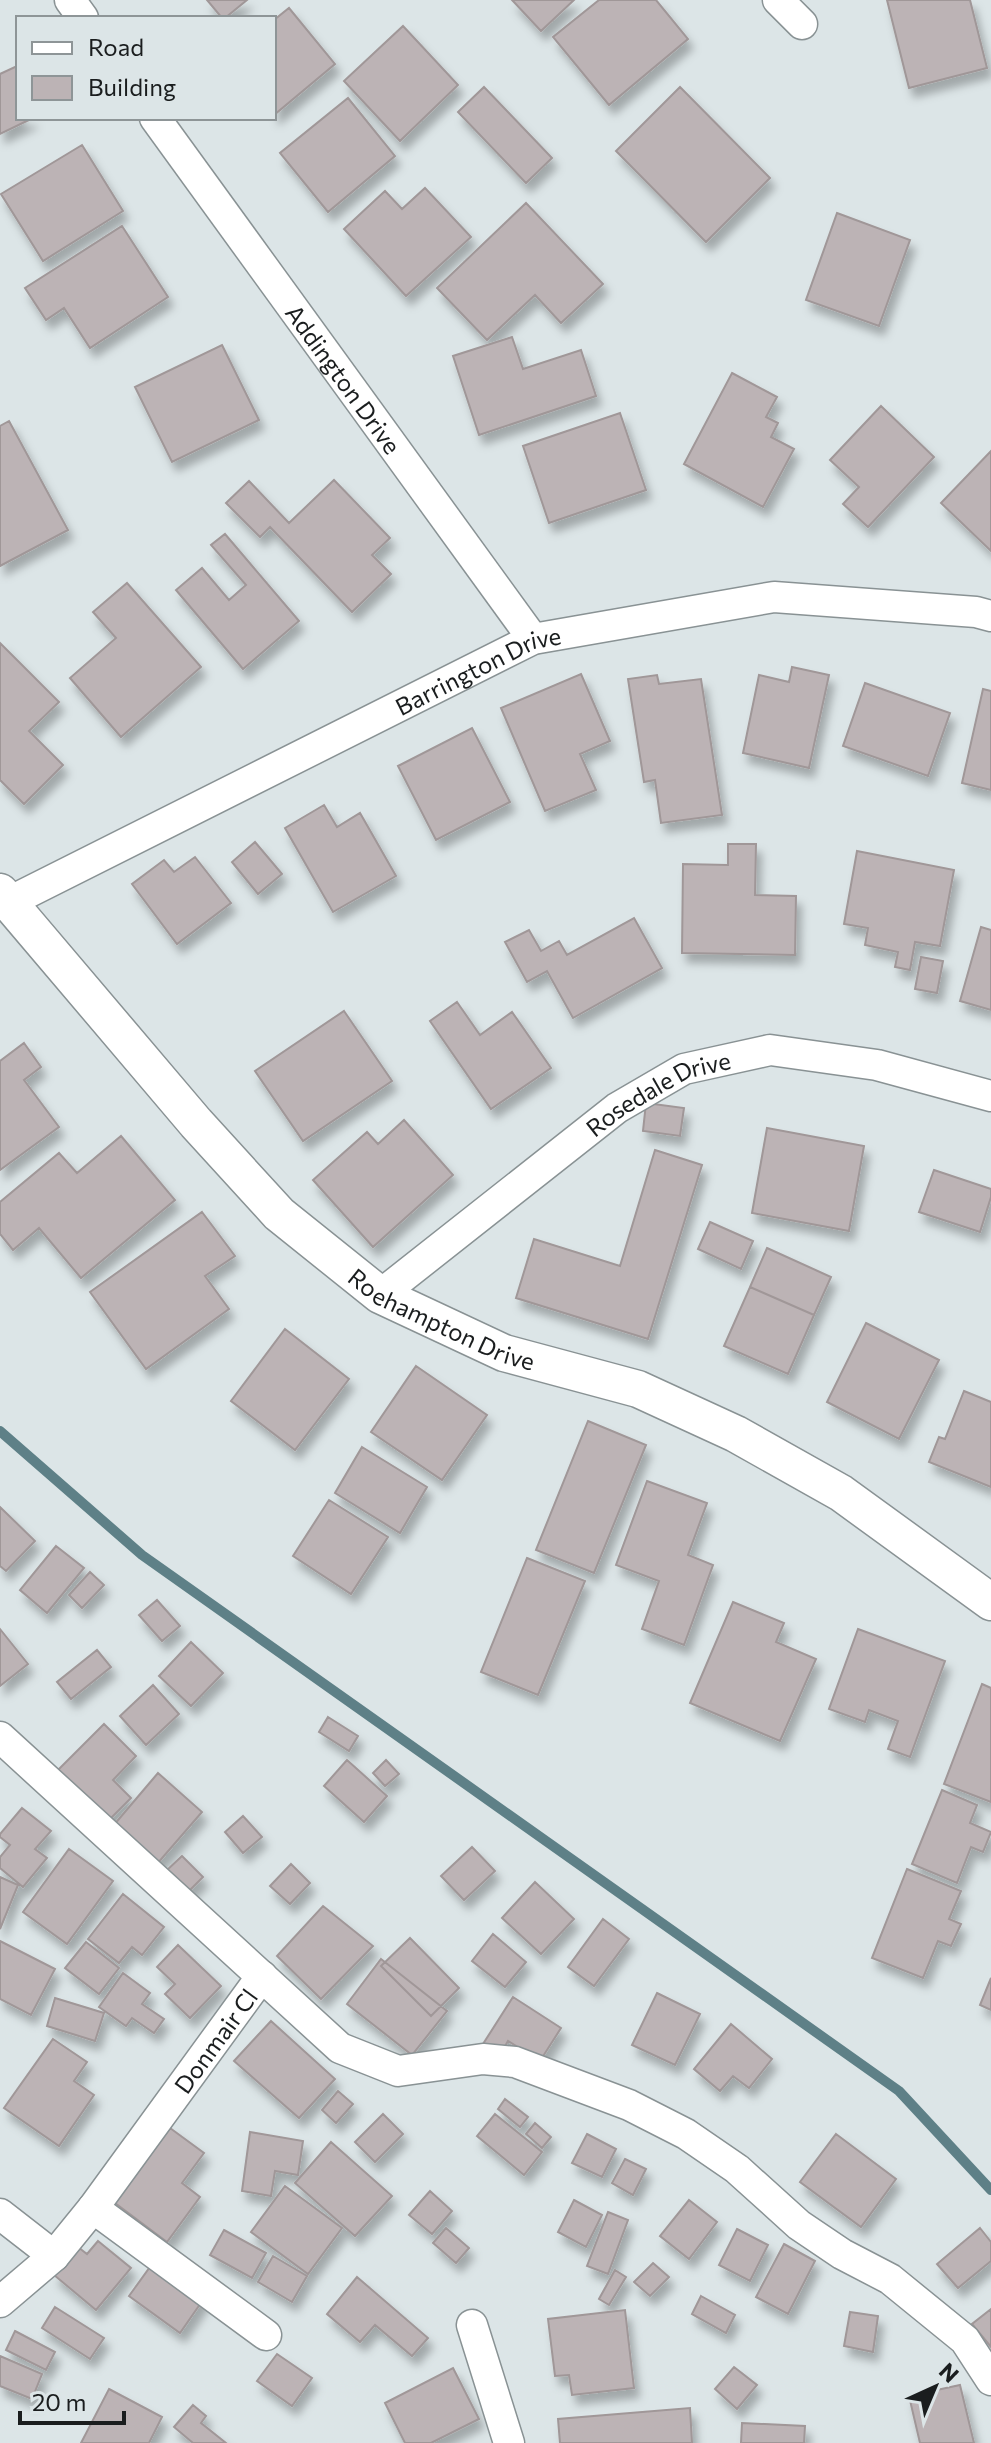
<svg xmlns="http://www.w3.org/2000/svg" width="991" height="2443" font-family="Commissioner,sans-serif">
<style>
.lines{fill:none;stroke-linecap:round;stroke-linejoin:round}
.stream{stroke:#5e8087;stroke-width:10}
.building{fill:#bcb3b5;stroke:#a09798;stroke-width:2;filter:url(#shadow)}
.minor-casing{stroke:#899294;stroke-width:33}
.tertiary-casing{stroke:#899294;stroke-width:39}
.minor{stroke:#fff;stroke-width:30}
.tertiary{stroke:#fff;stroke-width:36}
.labels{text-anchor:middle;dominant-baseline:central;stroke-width:6;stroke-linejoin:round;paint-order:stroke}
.street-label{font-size:24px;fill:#1a1d1e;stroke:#dce5e7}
</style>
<defs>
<filter id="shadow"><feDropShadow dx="5" dy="9" stdDeviation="4" flood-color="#0004"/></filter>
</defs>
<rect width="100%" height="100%" fill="#dce5e7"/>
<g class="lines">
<!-- stream -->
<path class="stream" d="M0 1431 142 1555 899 2091 991 2190"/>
</g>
<!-- building -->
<path class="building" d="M207 0H247L225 18H222Z
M512 0H574L541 31Z
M599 0H656L688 39 609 105 553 37Z
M887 0H970L987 68 909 88Z
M289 8 335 64 274 115V20Z
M403 26 458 85 400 141 344 81Z
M17 66 18 118H33L0 134V74Z
M484 87 552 158 526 183 458 112Z
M680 87 770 178 706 242 616 151Z
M348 98 395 156 328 212 280 153Z
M82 145 123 211 43 261 1 194Z
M425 188 471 237 406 296 344 229 385 191 402 209Z
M526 203 603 284 561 323 535 295 487 340 437 288Z
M837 213 910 240 879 326 806 300Z
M122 226 168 297 90 348 64 308 46 320 25 288Z
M512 337 523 369 581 350 596 396 479 435 453 356Z
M222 345 259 420 172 462 135 387Z
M732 373 777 397 766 417 778 423 771 437 794 449 763 507 684 464Z
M881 406 934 457 868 527 843 504 859 487 830 460Z
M620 413 646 490 549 523 523 446Z
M9 421 68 530 0 566V426Z
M991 451V551L941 503Z
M334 480 390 538 372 555 391 574 352 612 270 527 260 537 226 503 249 481 289 523Z
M225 534 299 621 243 669 176 590 202 568 229 600 246 585 211 545Z
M127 583 201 667 121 737 70 678 116 638 93 612Z
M0 643 59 702 29 731 63 765 24 804 0 780Z
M792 667 829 675 809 768 743 753 759 675 789 682Z
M581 674 610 741 580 754 596 790 545 811 501 708Z
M657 675 659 684 701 679 722 815 661 823 655 780 644 782 628 679Z
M865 683 950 713 928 776 843 746Z
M983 689 991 691V790L962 783Z
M472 728 510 802 436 840 398 766Z
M324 805 337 827 360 813 396 876 333 912 285 828Z
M255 842 282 874 258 894 232 862Z
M728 844H756L755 895 796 896 795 955 682 953 683 864 728 865Z
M857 851 954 870 940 946 915 942 910 970 895 967 898 952 865 945 868 928 844 924Z
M195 857 231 903 177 944 132 884 164 860 174 872Z
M634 918 662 968 573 1018 547 971 527 982 505 942 529 930 541 951 559 941 567 955Z
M981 927 991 930V1010L960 1001Z
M921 957 943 961 937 993 915 989Z
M457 1002 480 1035 512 1012 551 1068 491 1109 430 1021Z
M344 1011 392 1081 303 1141 255 1071Z
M24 1043 41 1067 24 1080 59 1127 0 1170V1061Z
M646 1103 684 1108 680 1136 643 1131Z
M404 1120 453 1175 373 1247 313 1180 367 1132 378 1144Z
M767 1128 864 1146 849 1231 752 1213Z
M121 1136 175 1200 81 1278 39 1228 13 1250 0 1234V1202L59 1153 77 1173Z
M655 1150 702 1165 648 1339 516 1298 534 1239 620 1266Z
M934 1170 991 1189V1197L980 1232 919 1212Z
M202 1212 235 1256 205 1276 229 1309 146 1369 90 1292Z
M710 1222 753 1241 741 1269 698 1249Z
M767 1248 831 1277 814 1315 750 1287Z
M750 1287 814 1315 788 1374 724 1346Z
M866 1323 939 1360 899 1439 827 1402Z
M285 1329 349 1379 295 1450 231 1401Z
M416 1366 487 1415 442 1480 371 1432Z
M964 1391 991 1402V1487L929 1462 939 1437 945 1439Z
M588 1421 646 1445 594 1573 536 1550Z
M362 1447 427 1487 400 1533 335 1493Z
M647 1481 707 1503 688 1555 713 1565 684 1645 642 1629 659 1581 616 1565Z
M329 1500 388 1537 351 1594 293 1556Z
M0 1507 35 1541 6 1571 0 1566Z
M56 1546 84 1568 47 1613 20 1590Z
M527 1558 585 1581 538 1695 481 1672Z
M90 1572 104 1585 82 1608 69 1595Z
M157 1600 180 1626 162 1641 139 1615Z
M733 1602 784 1623 776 1642 816 1659 780 1741 690 1703Z
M0 1629 28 1664 0 1686Z
M858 1629 945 1661 910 1757 888 1749 898 1721 869 1710 865 1722 829 1709Z
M191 1642 223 1673 191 1706 159 1676Z
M97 1650 111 1667 71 1699 57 1682Z
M982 1684 991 1688V1802L944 1784Z
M153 1685 179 1714 146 1745 120 1716Z
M328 1717 358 1736 349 1751 319 1732Z
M104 1724 136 1756 113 1780 131 1798 102 1827 51 1777Z
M347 1760 387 1796 364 1822 324 1786Z
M386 1760 399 1774 385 1786 373 1773Z
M158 1773 202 1812 157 1864 113 1826Z
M942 1790 977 1805 970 1823 991 1832 983 1852 971 1847 957 1883 912 1864Z
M22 1808 51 1831 35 1849 47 1858 23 1887 0 1868V1857L10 1845 0 1837V1834Z
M243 1816 262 1837 243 1853 225 1832Z
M472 1847 495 1871 464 1900 441 1876Z
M69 1849 113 1881 67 1944 23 1912Z
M182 1856 203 1877 188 1892 166 1871Z
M291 1864 310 1883 290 1904 270 1886Z
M907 1869 961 1891 949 1919 961 1924 951 1946 938 1941 923 1978 872 1958Z
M0 1877 18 1885 0 1929Z
M535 1882 574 1919 541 1954 502 1918Z
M123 1894 164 1927 142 1955 132 1947 119 1963 88 1939Z
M323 1906 373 1946 321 1999 277 1956Z
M603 1919 629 1939 594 1986 568 1967Z
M493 1934 526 1962 505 1987 472 1961Z
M410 1938 459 1988 431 2016 381 1966Z
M0 1941 55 1969 31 2015 0 1999Z
M86 1942 119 1968 99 1994 65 1968Z
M178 1945 221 1986 190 2018 165 1994 175 1984 157 1967Z
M381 1959 447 2011 412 2055 347 2004Z
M123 1973 150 1993 142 2004 164 2019 154 2033 132 2018 126 2026 99 2007Z
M991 1978V2010L980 2005Z
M657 1993 700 2014 675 2065 632 2045Z
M513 1997 561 2028 540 2061 508 2041 500 2055 483 2044Z
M55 1998 104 2013 95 2041 47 2026Z
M271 2021 335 2079 299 2118 234 2061Z
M731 2024 772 2059 749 2088 733 2076 720 2091 694 2069Z
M53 2039 87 2062 74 2081 94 2095 59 2146 4 2108Z
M338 2091 353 2104 336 2123 322 2110Z
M505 2099 528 2117 520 2127 498 2109Z
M383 2114 403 2134 375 2162 355 2142Z
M495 2114 542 2152 524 2175 477 2136Z
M535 2123 551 2137 542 2148 526 2134Z
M170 2128 204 2153 182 2183 200 2197 167 2242 115 2203Z
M250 2132 303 2141 298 2175 275 2171 271 2196 242 2191Z
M587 2134 616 2149 602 2177 572 2163Z
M836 2134 896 2179 861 2227 800 2182Z
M331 2142 392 2196 355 2236 295 2183Z
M625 2159 646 2169 633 2195 612 2183Z
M285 2186 342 2228 308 2274 251 2232Z
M430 2191 452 2211 432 2234 409 2215Z
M574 2200 602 2215 586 2247 558 2232Z
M689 2200 717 2222 689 2259 660 2236Z
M608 2212 628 2220 608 2274 587 2266Z
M446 2228 469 2248 456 2263 433 2243Z
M980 2228 991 2242V2261L958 2288 937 2264Z
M737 2229 768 2245 750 2281 719 2265Z
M224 2230 266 2253 252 2278 210 2255Z
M98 2241 131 2268 96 2310 54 2275 78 2247 87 2254Z
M784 2244 815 2261 788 2314 756 2297Z
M273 2256 307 2276 292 2302 258 2282Z
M155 2260 205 2297 180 2333 129 2296Z
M653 2263 669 2277 650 2296 634 2282Z
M615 2270 626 2277 609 2305 599 2299Z
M357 2277 428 2338 412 2356 375 2325 360 2342 327 2314Z
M701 2296 735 2315 726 2333 692 2314Z
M55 2307 104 2338 90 2359 42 2328Z
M991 2309V2347L972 2324Z
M625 2310 634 2388 572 2395 569 2375 555 2376 548 2319Z
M850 2312 878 2316 873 2352 844 2346Z
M15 2331 55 2352 46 2370 6 2350Z
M277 2354 312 2378 292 2406 257 2381Z
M0 2356 42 2374 32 2399 0 2386Z
M734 2367 757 2385 737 2409 715 2389Z
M453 2368 479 2419 431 2443H405L385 2403Z
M960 2385 974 2443H920L909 2396Z
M109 2389 162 2417 149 2443H81Z
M193 2405 206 2416 201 2423 226 2443H193L174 2427Z
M690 2408 692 2443H560L558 2419Z
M742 2423 805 2426 804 2443H741Z"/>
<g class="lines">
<!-- minor casing -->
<g class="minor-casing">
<g id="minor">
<path d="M70 0 83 18"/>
<path d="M778 0 802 24"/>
<path id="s1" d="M155 118 533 639"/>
<path id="s2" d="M9 902 533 639 774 597 976 612 991 616"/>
<path id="s3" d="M380 1295 617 1108 684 1069 770 1050 877 1065 991 1096"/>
<path d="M0 1737 340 2048 398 2071 483 2059 515 2062 629 2105 686 2134 737 2169 799 2225 842 2254 890 2279 965 2340 991 2380"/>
<path d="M93 2208 266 2335"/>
<path d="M0 2214 54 2256"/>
<path id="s4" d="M0 2302 54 2256 93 2208 262 1976"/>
<path d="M472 2325 509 2443"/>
</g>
</g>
<!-- tertiary casing -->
<g class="tertiary-casing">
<g id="tertiary">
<path id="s5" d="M0 892 196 1123 279 1214 380 1295 504 1353 638 1389 736 1434 841 1493 991 1602"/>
</g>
</g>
<!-- minor -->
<use href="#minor" class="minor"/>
<!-- tertiary -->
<use href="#tertiary" class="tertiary"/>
</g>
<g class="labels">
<!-- street labels -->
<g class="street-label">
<text stroke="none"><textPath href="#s1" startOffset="322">Addington Drive</textPath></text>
<text stroke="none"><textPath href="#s2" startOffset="524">Barrington Drive</textPath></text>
<text stroke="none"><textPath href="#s3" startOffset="346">Rosedale Drive</textPath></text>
<text stroke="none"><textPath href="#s5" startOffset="622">Roehampton Drive</textPath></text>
<text stroke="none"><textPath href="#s4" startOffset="340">Donmair Cl</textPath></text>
</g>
</g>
<!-- legend -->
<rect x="16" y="16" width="260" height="104" fill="#dce5e7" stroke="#8e9597" stroke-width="2"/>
<rect x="32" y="42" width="40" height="12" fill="#ffffff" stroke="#8e9597" stroke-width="2"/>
<text x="88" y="56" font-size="24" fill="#1a1d1e">Road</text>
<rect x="32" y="76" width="40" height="24" fill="#bcb3b5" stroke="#8e9597" stroke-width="2"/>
<text x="88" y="96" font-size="24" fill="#1a1d1e">Building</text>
<!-- north arrow -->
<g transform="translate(935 2387) rotate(44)" stroke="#dce5e7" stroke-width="6" paint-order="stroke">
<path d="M0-6L14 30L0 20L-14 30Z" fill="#1a1d1e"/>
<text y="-12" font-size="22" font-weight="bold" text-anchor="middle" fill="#1a1d1e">N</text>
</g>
<!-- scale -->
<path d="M20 2411v12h104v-12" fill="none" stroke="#1a1d1e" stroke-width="4"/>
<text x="32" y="2411" font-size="24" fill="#1a1d1e" stroke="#dce5e7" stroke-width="6" paint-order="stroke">20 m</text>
</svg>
